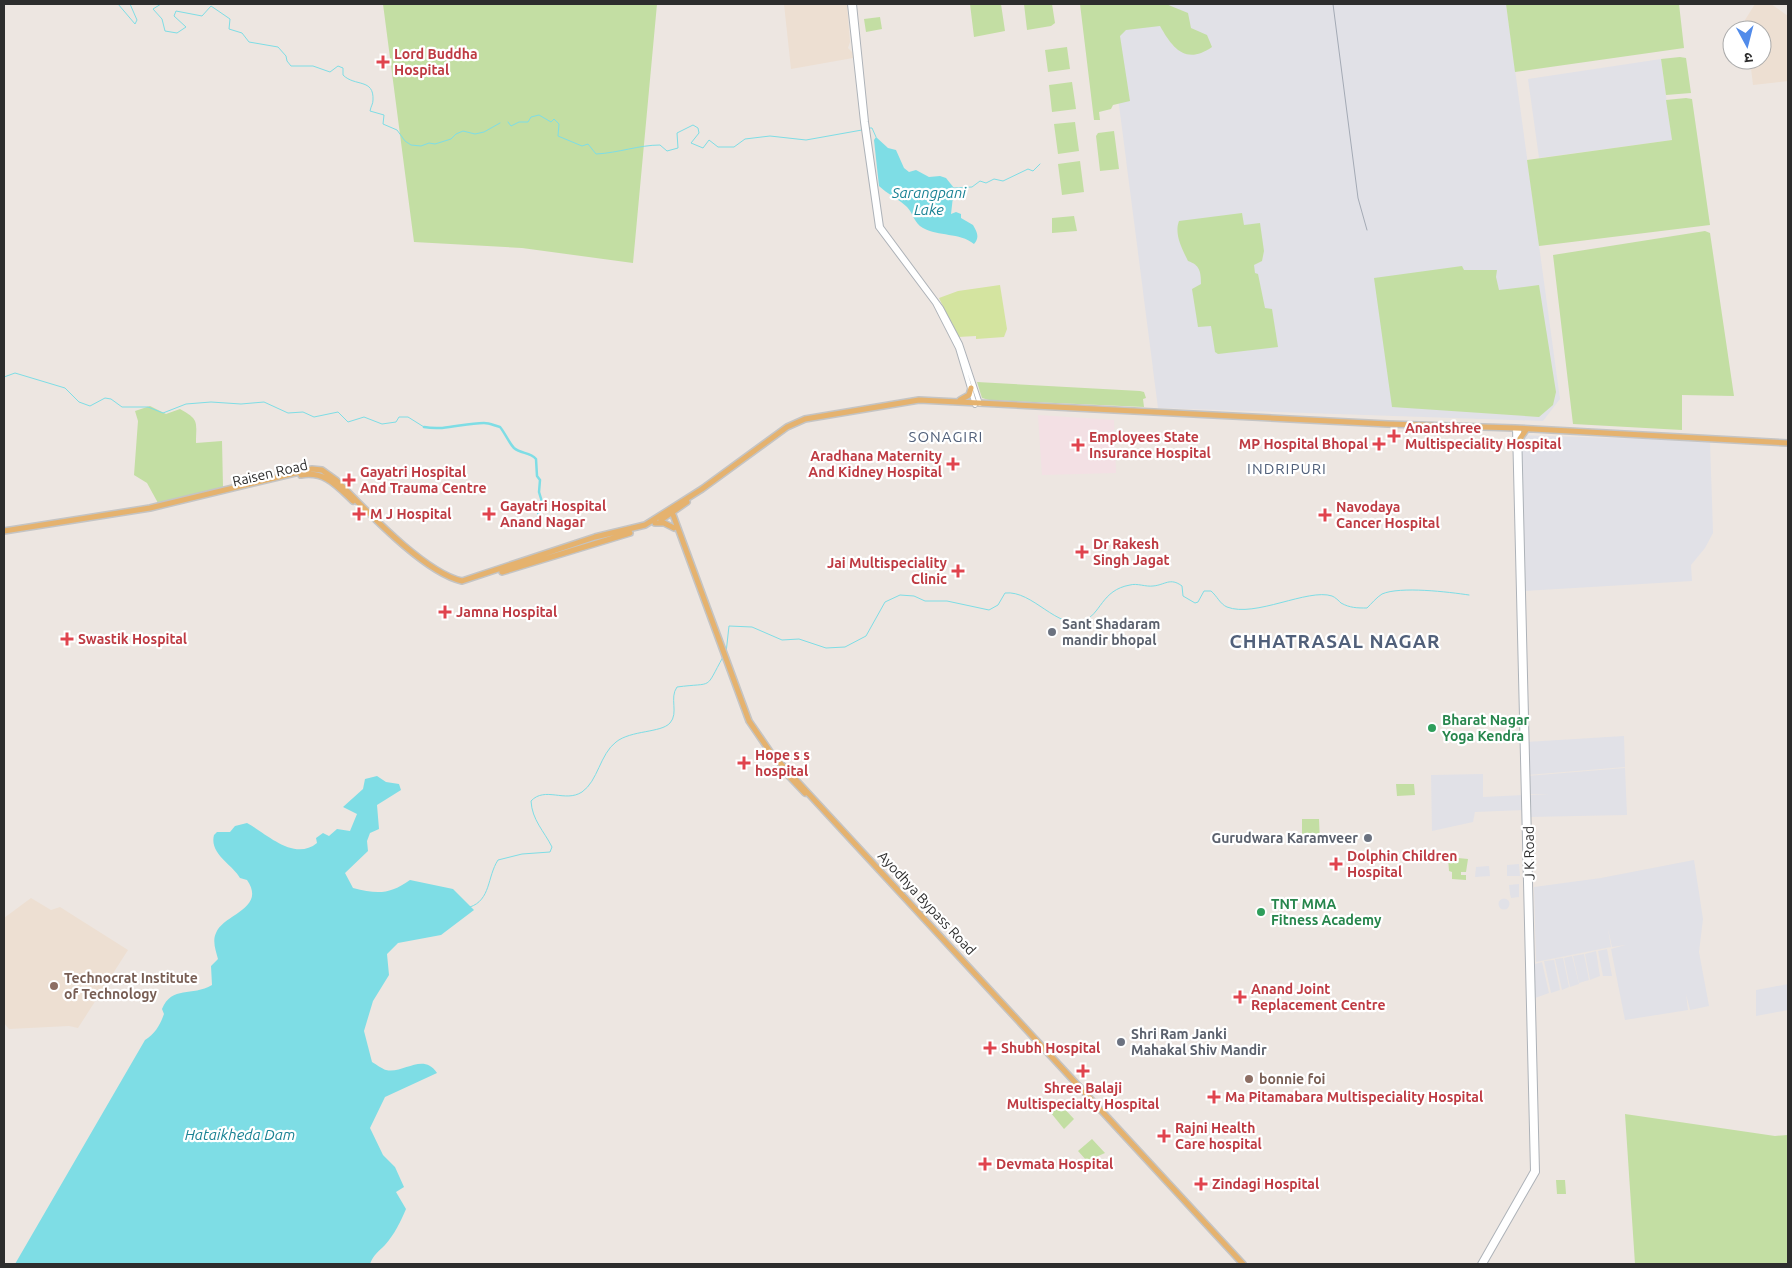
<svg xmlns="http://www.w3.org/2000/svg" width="1792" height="1268" font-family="Ubuntu,'Noto Sans Devanagari',sans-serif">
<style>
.industrial{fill:#e1e1e7}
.education{fill:#eddfd2}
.medical{fill:#f3e0e4}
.green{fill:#c3dea3}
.pitch{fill:#d4e4a0}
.water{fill:#7edde5}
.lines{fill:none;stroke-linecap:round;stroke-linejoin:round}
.stream{stroke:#7edde5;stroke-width:1}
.canal{stroke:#7edde5;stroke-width:2.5}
.secondary-casing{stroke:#adb2b8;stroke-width:6}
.primary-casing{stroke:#c4c4c4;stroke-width:8}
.secondary{stroke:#fff;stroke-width:4}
.primary{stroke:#e5b26e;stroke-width:5}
.rail{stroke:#a4aab5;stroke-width:1}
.health-dot{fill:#e0444e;stroke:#fff;stroke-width:2}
.worship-dot{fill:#6b7280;stroke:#fff;stroke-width:2}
.leisure-dot{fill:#2e9e5b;stroke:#fff;stroke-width:2}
.education-dot{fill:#8d6e63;stroke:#fff;stroke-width:2}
.labels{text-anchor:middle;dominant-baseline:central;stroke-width:4.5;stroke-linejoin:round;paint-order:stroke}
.health-label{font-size:14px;font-weight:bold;fill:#be3a42;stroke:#fff;text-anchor:start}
.street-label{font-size:14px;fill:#2d2d2d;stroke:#fff}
.worship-label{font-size:14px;font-weight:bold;fill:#5b616d;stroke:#fff;text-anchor:start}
.leisure-label{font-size:14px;font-weight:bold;fill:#27864d;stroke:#fff;text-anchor:start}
.education-label{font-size:14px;font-weight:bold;fill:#785e54;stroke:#fff;text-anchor:start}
.water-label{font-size:15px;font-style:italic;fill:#1a8294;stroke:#fff}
.neighbourhood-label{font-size:15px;letter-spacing:1px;fill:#51607a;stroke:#fff}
.district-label{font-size:19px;font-weight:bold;letter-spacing:1px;fill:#51607a;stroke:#fff}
</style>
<rect width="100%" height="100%" fill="#ede6e1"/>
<!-- industrial -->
<path class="industrial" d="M1106 4H1506L1560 399 1543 421 1158 408Z
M1661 59 1672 140 1539 158 1528 79Z
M1519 435 1710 441 1713 533 1705 548 1691 565 1692 581 1523 591Z
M1624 736 1625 767 1527 775 1526 742Z
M1625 768 1627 815 1528 817V795L1549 794H1529L1527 776Z
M1483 774V797L1524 795V810L1475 812 1473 822 1432 831 1431 775Z
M1694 860 1703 919 1699 952 1709 1006 1690 1010 1686 994 1688 1010 1625 1020 1611 949 1625 945 1612 947 1608 929 1611 947 1536 962 1534 887 1601 878Z
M1519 864 1520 876H1507V865Z
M1489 866 1490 876 1475 877 1476 867Z
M1519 884V897L1511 898 1510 894H1513H1510L1509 885Z
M1498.5 904a5.5 5.5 0 1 1 11 0a5.5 5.5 0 1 1-11 0Z
M1607 949 1612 976H1603L1598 951Z
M1596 951 1600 976 1590 980 1585 954Z
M1584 954 1589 980 1579 983 1573 956Z
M1572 956 1579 984 1570 987 1564 958Z
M1563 958 1569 987 1562 990 1555 959Z
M1554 960 1560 990 1551 993 1544 961Z
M1542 962 1549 993 1535 998V964Z
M1788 984V1010L1756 1016V990Z"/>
<!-- education -->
<path class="education" d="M784 4H847L850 42 848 48 852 52 853 58 791 69Z
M1755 4H1771L1788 16V81L1753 85 1750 60H1762V30H1746L1745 20Z
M31 898 51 910 60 907 128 950 78 1028 69 1026 9 1029 4 1023V918Z"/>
<!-- medical -->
<path class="medical" d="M1038 415 1114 420 1116 473 1042 475Z"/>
<!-- green -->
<path class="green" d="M383 4H657L633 263 522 248 414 242Z
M970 4H1001L1005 31 974 37Z
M1024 4H1052L1055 23 1051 26 1027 30Z
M1080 4H1166L1188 13 1191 28 1207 35 1212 47C1186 65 1173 49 1160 26L1126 30 1120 36 1130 101 1113 105 1111 109 1099 112 1100 120H1094Z
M1506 4H1679L1684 48 1515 72Z
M880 17 882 29 866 32 864 19Z
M1067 47 1070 69 1048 72 1045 50Z
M1680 57 1686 58 1691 93 1666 95 1661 59Z
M1072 82 1076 109 1052 112 1049 85Z
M1686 98 1692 99 1710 225 1539 246 1527 160 1672 140 1666 100Z
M1075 122 1079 151 1058 154 1054 124Z
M1114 131 1119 169 1100 171 1096 136 1098 133Z
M1080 161 1084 192 1062 195 1058 164Z
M1242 213 1244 225 1260 223 1264 251 1262 261 1254 265 1255 273 1258 274 1265 308 1272 309 1278 347 1218 354 1215 352 1211 326 1198 327 1192 289 1201 284C1201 272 1200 265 1188 261 1182 249 1174 234 1179 221Z
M1074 216 1077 231 1052 233V218Z
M1705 231 1710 233 1734 396 1682 395V430L1573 424 1553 255Z
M1462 266 1464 270H1497L1496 277 1499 290 1539 285 1556 392 1553 405 1539 417 1392 407 1374 278Z
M977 382 1140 391 1144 392 1146 398 1143 399 1144 407 989 400 982 398Z
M150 406 166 414 180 409C200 420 196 422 196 443L222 441 223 487 158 503 147 483 134 475 138 421 135 411Z
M1396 784H1414L1415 795 1397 796Z
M1302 819H1319L1320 843H1302Z
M1448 857 1468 859 1466 872H1461V875H1466V880L1452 879V872L1449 871Z
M1061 1105 1074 1119 1064 1129 1051 1113Z
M1625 1114 1775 1136 1788 1135V1264H1635Z
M1092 1139 1105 1153 1087 1161 1078 1151Z
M1565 1180 1566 1194H1557L1556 1180Z"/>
<!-- pitch -->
<path class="pitch" d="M1000 285 1007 329 1004 337 976 339V336L958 337 939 298 958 291Z"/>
<!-- water -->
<path class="water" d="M876 137 888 148 896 150 904 168 909 172 916 170 929 177 940 176 946 178 954 188 951 214 956 212 961 214V218L973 225C977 232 980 237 974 244 959 232 939 237 923 228 914 223 913 213 907 207 899 199 887 194 879 186L874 140Z
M377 776 386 782 399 784 401 790 377 805 379 829 370 833 367 841 368 851 345 873 353 888C377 894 389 895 410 880L453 889 474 910 441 935 398 943 387 954 389 975 373 1001 364 1031 372 1062C376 1064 382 1069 386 1070 404 1074 423 1052 437 1073L385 1097 370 1128 383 1155 395 1167 404 1187 396 1192 406 1209C401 1221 394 1235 385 1245 378 1252 374 1254 370 1264H15L145 1040C155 1034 160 1025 164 1014L162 1009C172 985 192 997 212 985L211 966 218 959C216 951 212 941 216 933 223 914 267 909 247 880L240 878C233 865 209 854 214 835L217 832H230L235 826 247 823C266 833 294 862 317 843L316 838 323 833 329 836 337 829 350 831 357 814 343 807 363 789 365 779Z"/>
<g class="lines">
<!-- stream -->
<path class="stream" d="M118 4 135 24 137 20 130 4
M161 4 153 9 162 19 165 31 177 33 186 27 174 16 176 11 202 16 211 6 230 19 229 29 242 33 249 42 278 47 286 56 287 61 291 66H313L330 72 338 66 343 68V75C355 87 374 78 373 100 373 104 371 106 370 111L384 115 383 124 397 130 405 141 411 145 421 146 429 143 435 144 451 139 456 134 463 131 475 134 484 132 500 123
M508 122 511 126 519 122H528L531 117 539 115 551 122 554 119 559 124 558 136 582 146 588 144 596 154C618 153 639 145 660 145L667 151 678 148 677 133 693 125 698 128 699 133 691 143 703 148 709 140 718 147H734L745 139 770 136 806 140 862 130
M868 128H872L876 137
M954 188 972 187 980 181 986 183 994 179 1003 181 1028 169 1033 171 1040 164
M4 377 15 373 65 388 79 402 90 406 105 398 111 399 122 407H148L163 413 186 404 211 402 241 404 264 402 288 413 303 412 314 417 338 412 348 422 364 417 382 424 396 422 399 417H408L424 427
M726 653 729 626 752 627 782 640 799 639 826 648 845 647 866 636 885 602 900 595 914 596 925 601H947L989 610 998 605 1005 593C1033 590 1057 630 1083 621 1101 615 1101 590 1130 585 1137 583 1146 587 1153 586 1165 585 1170 577 1182 586L1183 596 1195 603 1198 602 1204 591H1211C1217 596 1220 604 1227 607 1255 618 1308 588 1332 596 1335 597 1339 601 1341 603 1350 608 1357 608 1367 608 1371 604 1377 597 1382 594 1400 586 1449 592 1469 595
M470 907C491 900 487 877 498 860L522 854 550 852 552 847C544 831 532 820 531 801 545 786 565 803 582 792 598 781 600 754 616 742 631 730 661 733 670 723 679 713 669 698 677 687 715 682 704 691 723 657"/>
<!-- canal -->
<path class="canal" d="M424 427C445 431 463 423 484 423 490 423 495 426 500 427 505 433 509 443 514 448 521 454 530 452 536 459L537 476 540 480 539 492 542 502 537 505 540 526"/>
<!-- secondary casing -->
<g class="secondary-casing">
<path id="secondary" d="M850 4 863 122 878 227 935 303 958 348 975 405
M854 4 866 122 881 227 941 308 960 344 980 404
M1480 1264 1533 1171 1515 428
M1484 1264 1537 1172 1519 428"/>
</g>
<!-- primary casing -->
<g class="primary-casing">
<path id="primary" d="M960 400 969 395 971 388
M1519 440 1526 430
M301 475C325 471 336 485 353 501
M672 512 749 721 771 753 1243 1264
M661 520 687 502
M655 523H664L674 528
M4 531 150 508 312 469 322 470 336 480C364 508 424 573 462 581L595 537 645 525 702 489 787 427 805 419 919 400 1388 424 1515 428 1788 443
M502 572 630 533
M785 772 805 793"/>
</g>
<!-- secondary -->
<use href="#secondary" class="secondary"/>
<!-- primary -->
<use href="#primary" class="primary"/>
<!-- rail -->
<path class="rail" d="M1333 4 1358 198 1367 230"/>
</g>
<!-- markers -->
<g class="health-dot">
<path d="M380.5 54.5h5v5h5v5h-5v5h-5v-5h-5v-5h5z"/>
<path d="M1391.5 428.5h5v5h5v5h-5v5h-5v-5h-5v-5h5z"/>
<path d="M1376.5 436.5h5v5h5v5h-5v5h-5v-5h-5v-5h5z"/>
<path d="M1075.5 437.5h5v5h5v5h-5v5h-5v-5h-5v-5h5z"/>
<path d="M950.5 456.5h5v5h5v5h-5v5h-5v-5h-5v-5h5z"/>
<path d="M346.5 472.5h5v5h5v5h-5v5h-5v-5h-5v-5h5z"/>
<path d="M356.5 506.5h5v5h5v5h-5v5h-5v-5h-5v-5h5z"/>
<path d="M486.5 506.5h5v5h5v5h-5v5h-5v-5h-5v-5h5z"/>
<path d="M1322.5 507.5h5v5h5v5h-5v5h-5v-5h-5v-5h5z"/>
<path d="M1079.5 544.5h5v5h5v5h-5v5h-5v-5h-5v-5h5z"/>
<path d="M955.5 563.5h5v5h5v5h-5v5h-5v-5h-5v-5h5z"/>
<path d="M442.5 604.5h5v5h5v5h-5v5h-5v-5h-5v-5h5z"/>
<path d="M64.5 631.5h5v5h5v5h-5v5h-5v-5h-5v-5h5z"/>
<path d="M741.5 755.5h5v5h5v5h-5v5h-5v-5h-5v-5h5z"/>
<path d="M1333.5 856.5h5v5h5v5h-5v5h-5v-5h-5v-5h5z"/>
<path d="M1237.5 989.5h5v5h5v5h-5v5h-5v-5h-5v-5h5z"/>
<path d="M987.5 1040.5h5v5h5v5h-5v5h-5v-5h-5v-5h5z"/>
<path d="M1080.5 1063.5h5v5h5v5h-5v5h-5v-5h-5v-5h5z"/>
<path d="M1211.5 1089.5h5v5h5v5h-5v5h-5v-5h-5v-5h5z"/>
<path d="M1161.5 1128.5h5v5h5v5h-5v5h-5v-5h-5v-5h5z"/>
<path d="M982.5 1156.5h5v5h5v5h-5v5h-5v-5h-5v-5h5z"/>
<path d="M1198.5 1176.5h5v5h5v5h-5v5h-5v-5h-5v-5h5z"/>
</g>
<g class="worship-dot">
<circle cx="1052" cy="632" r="5"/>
<circle cx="1368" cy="838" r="5"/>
<circle cx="1121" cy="1042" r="5"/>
</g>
<g class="leisure-dot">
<circle cx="1432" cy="728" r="5"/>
<circle cx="1261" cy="912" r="5"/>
</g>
<g class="education-dot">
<circle cx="54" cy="986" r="5"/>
<circle cx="1249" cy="1079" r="5"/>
</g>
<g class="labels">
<!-- health labels -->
<g class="health-label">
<text x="394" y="54">Lord Buddha<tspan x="394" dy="16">Hospital</tspan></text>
<text x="1405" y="428">Anantshree<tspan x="1405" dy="16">Multispeciality Hospital</tspan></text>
<text x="1089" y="437">Employees State<tspan x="1089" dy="16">Insurance Hospital</tspan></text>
<text x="1368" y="444" text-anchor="end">MP Hospital Bhopal</text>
<text x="942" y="456" text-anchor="end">Aradhana Maternity<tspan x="942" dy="16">And Kidney Hospital</tspan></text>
<text x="360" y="472">Gayatri Hospital<tspan x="360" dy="16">And Trauma Centre</tspan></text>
<text x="500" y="506">Gayatri Hospital<tspan x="500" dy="16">Anand Nagar</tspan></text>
<text x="1336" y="507">Navodaya<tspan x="1336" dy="16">Cancer Hospital</tspan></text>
<text x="370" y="514">M J Hospital</text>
<text x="1093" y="544">Dr Rakesh<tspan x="1093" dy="16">Singh Jagat</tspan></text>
<text x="947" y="563" text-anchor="end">Jai Multispeciality<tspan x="947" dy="16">Clinic</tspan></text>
<text x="456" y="612">Jamna Hospital</text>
<text x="78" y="639">Swastik Hospital</text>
<text x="755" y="755">Hope s s<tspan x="755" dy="16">hospital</tspan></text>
<text x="1347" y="856">Dolphin Children<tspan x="1347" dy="16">Hospital</tspan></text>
<text x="1251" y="989">Anand Joint<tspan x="1251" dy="16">Replacement Centre</tspan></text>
<text x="1001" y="1048">Shubh Hospital</text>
<text x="1083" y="1088" text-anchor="middle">Shree Balaji<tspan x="1083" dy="16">Multispecialty Hospital</tspan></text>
<text x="1225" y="1097">Ma Pitamabara Multispeciality Hospital</text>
<text x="1175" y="1128">Rajni Health<tspan x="1175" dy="16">Care hospital</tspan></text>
<text x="996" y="1164">Devmata Hospital</text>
<text x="1212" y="1184">Zindagi Hospital</text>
</g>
<!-- street labels -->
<g class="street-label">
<text transform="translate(270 473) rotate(-13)">Raisen Road</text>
<text transform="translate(1529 853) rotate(-91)">J K Road</text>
<text transform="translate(927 903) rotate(47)">Ayodhya Bypass Road</text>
</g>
<!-- worship labels -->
<g class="worship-label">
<text x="1062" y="624">Sant Shadaram<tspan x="1062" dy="16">mandir bhopal</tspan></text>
<text x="1358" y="838" text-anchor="end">Gurudwara Karamveer</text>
<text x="1131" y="1034">Shri Ram Janki<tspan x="1131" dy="16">Mahakal Shiv Mandir</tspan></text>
</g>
<!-- leisure labels -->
<g class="leisure-label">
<text x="1442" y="720">Bharat Nagar<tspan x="1442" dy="16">Yoga Kendra</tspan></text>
<text x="1271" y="904">TNT MMA<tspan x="1271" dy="16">Fitness Academy</tspan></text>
</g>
<!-- education labels -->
<g class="education-label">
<text x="64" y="978">Technocrat Institute<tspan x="64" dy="16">of Technology</tspan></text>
<text x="1259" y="1079">bonnie foi</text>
</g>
<!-- water labels -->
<g class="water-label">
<text x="929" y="192">Sarangpani<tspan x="929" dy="17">Lake</tspan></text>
<text x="240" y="1134">Hataikheda Dam</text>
</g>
<!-- neighbourhood labels -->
<g class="neighbourhood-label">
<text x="946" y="436">SONAGIRI</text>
<text x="1287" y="468">INDRIPURI</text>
</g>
<!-- district labels -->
<g class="district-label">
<text x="1335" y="641">CHHATRASAL NAGAR</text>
</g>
</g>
<!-- border -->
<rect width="1792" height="1268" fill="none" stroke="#2d2d2d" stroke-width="10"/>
<!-- north arrow -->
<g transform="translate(1747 45) rotate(173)"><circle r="24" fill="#ffffff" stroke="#ababab"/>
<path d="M0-4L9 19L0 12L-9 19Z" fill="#518bea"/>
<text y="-8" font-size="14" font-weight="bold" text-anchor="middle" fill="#2d2d2d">उ</text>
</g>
</svg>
